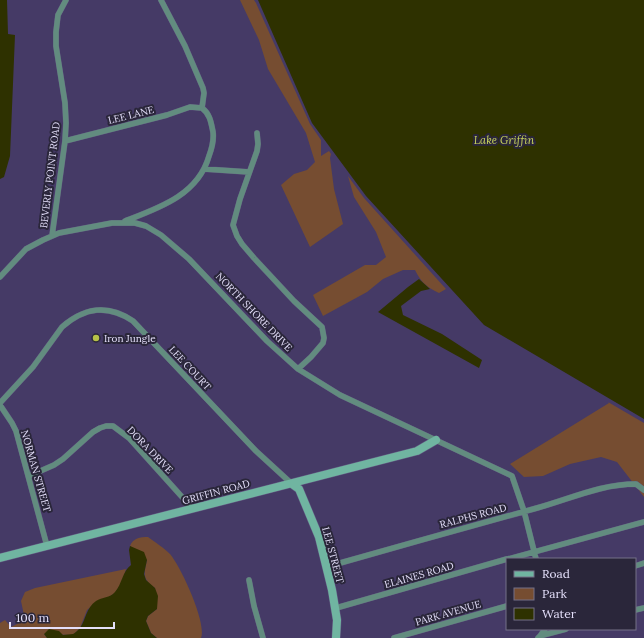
<svg xmlns="http://www.w3.org/2000/svg" width="644" height="638" font-family="Lora,serif">
<style>
.green{fill:#764d31}
.water{fill:#2e3100}
.lines{fill:none;stroke-linecap:round;stroke-linejoin:round}
.street-casing{stroke:#625881;stroke-width:6}
.secondary-casing{stroke:#625881;stroke-width:9}
.street{stroke:#628c7f;stroke-width:5.5}
.secondary{stroke:#70b5a1;stroke-width:8}
.poi-dot{fill:#b7c148;stroke:#2a263a;stroke-width:1.5}
.labels{text-anchor:middle;dominant-baseline:central;stroke-width:4;stroke-linejoin:round;paint-order:stroke}
.street-label{font-size:10px;fill:#e4dffa;stroke:#2a263a}
.poi-label{font-size:10px;fill:#e4dffa;stroke:#2a263a;text-anchor:start}
.water-label{font-size:11px;font-style:italic;fill:#c8d35d;stroke:#2a263a}
</style>
<rect width="100%" height="100%" fill="#453a66"/>
<!-- green -->
<path class="green" d="M240 0H254L256 3 310 124 321 140V156L329 151 331 154 330 158 334 189 343 224 310 247 281 185 294 174 307 170 315 162 306 133 268 69 259 40Z
M348 176 364 198 446 289 439 293C426 287 421 282 415 270H403L383 279 367 292 323 316 313 295 365 265H376L386 257 376 232 354 197Z
M608 402 644 423V497L617 462 601 457 570 464 543 476 524 477 510 464 609 403Z
M148 537C155 542 164 548 170 554 181 567 207 623 201 638H157L151 633 146 621 148 616 157 609 155 588C142 579 144 574 147 560L130 546C133 538 140 537 148 537Z
M126 569 122 582 115 593 109 597 96 602 87 610 80 628 73 635 44 634 47 638H0V623L5 620 11 627 25 620 21 601 25 592 35 588Z"/>
<!-- water -->
<path class="water" d="M0 0H7L8 34 15 35 10 156 4 177 0 179Z
M258 0H644V419L484 325 366 196 312 123Z
M419 279 430 289 421 291 401 306 403 315 442 334 482 360 479 368 378 312 408 287Z
M130 546 144 552 147 560 144 574 146 580 155 588 158 596 157 609 148 616 146 621 151 633 157 638H47L44 634 49 629 59 631 63 635 73 634C75 633 78 630 80 628 86 619 86 608 96 601 102 597 110 598 115 592 122 584 122 572 131 565L129 550Z"/>
<g class="lines">
<!-- street casing -->
<g class="street-casing">
<path id="street" d="M161 0 185 46 203 88 204 93 202 108
M257 133 258 144 257 151 240 199 233 225 237 236 242 244 254 258 294 301 322 327 324 338 323 343 311 357 298 369
M65 141 167 115 190 107 202 108
M204 169 249 172
M125 221C159 208 198 195 209 156 212 148 214 140 213 132 211 122 210 114 202 108
M52 236 65 141 66 123 65 103 56 46V32L58 15 66 0
M0 277 26 249 43 240 59 233 112 223H135L146 226 161 235 189 259 267 341 298 369 340 395 512 476 524 511 536 559
M0 403 33 367 62 327C85 307 108 304 133 321L256 451 292 484
M0 405 12 423 16 431 47 546
M29 476 54 465 63 459 93 432 100 428 106 426H113L129 438 192 508
M508 559 644 522
M635 566 644 563
M326 567C396 547 467 527 537 508 570 499 601 484 636 484L644 490
M249 580 254 606 263 638
M336 608 507 559
M635 610 644 608
M540 636 545 629
M394 638 507 606
M538 638 540 636 566 629"/>
</g>
<!-- secondary casing -->
<g class="secondary-casing">
<path id="secondary" d="M292 484 299 489 319 537 332 590 337 620 336 638
M0 558 417 451 436 440"/>
</g>
<!-- street -->
<use href="#street" class="street"/>
<!-- secondary -->
<use href="#secondary" class="secondary"/>
</g>
<!-- markers -->
<circle class="poi-dot" cx="96" cy="338" r="4"/>
<g class="labels">
<!-- street labels -->
<g class="street-label">
<text transform="translate(131 115) rotate(-14)">LEE LANE</text>
<text transform="translate(50 175) rotate(-83)">BEVERLY POINT ROAD</text>
<text transform="translate(254 312) rotate(46)">NORTH SHORE DRIVE</text>
<text transform="translate(190 368) rotate(47)">LEE COURT</text>
<text transform="translate(150 450) rotate(46)">DORA DRIVE</text>
<text transform="translate(36 471) rotate(74)">NORMAN STREET</text>
<text transform="translate(216 492) rotate(-15)">GRIFFIN ROAD</text>
<text transform="translate(473 516) rotate(-15)">RALPHS ROAD</text>
<text transform="translate(333 555) rotate(75)">LEE STREET</text>
<text transform="translate(419 575) rotate(-16)">ELAINES ROAD</text>
<text transform="translate(448 613) rotate(-16)">PARK AVENUE</text>
</g>
<!-- poi labels -->
<g class="poi-label">
<text x="104" y="338">Iron Jungle</text>
</g>
<!-- water labels -->
<g class="water-label">
<text x="504" y="140">Lake Griffin</text>
</g>
</g>
<!-- legend -->
<rect x="506" y="558" width="130" height="72" fill="#2a263a" stroke="#747087"/>
<rect x="514" y="571" width="20" height="6" fill="#70b5a1" stroke="#747087"/>
<text x="542" y="578" font-size="12" fill="#e4dffa">Road</text>
<rect x="514" y="588" width="20" height="12" fill="#764d31" stroke="#747087"/>
<text x="542" y="598" font-size="12" fill="#e4dffa">Park</text>
<rect x="514" y="608" width="20" height="12" fill="#2e3100" stroke="#747087"/>
<text x="542" y="618" font-size="12" fill="#e4dffa">Water</text>
<!-- scale -->
<path d="M10 622v6h104v-6" fill="none" stroke="#e4dffa" stroke-width="2"/>
<text x="16" y="622" font-size="12" fill="#e4dffa" stroke="#2a263a" stroke-width="3" paint-order="stroke">100 m</text>
</svg>
